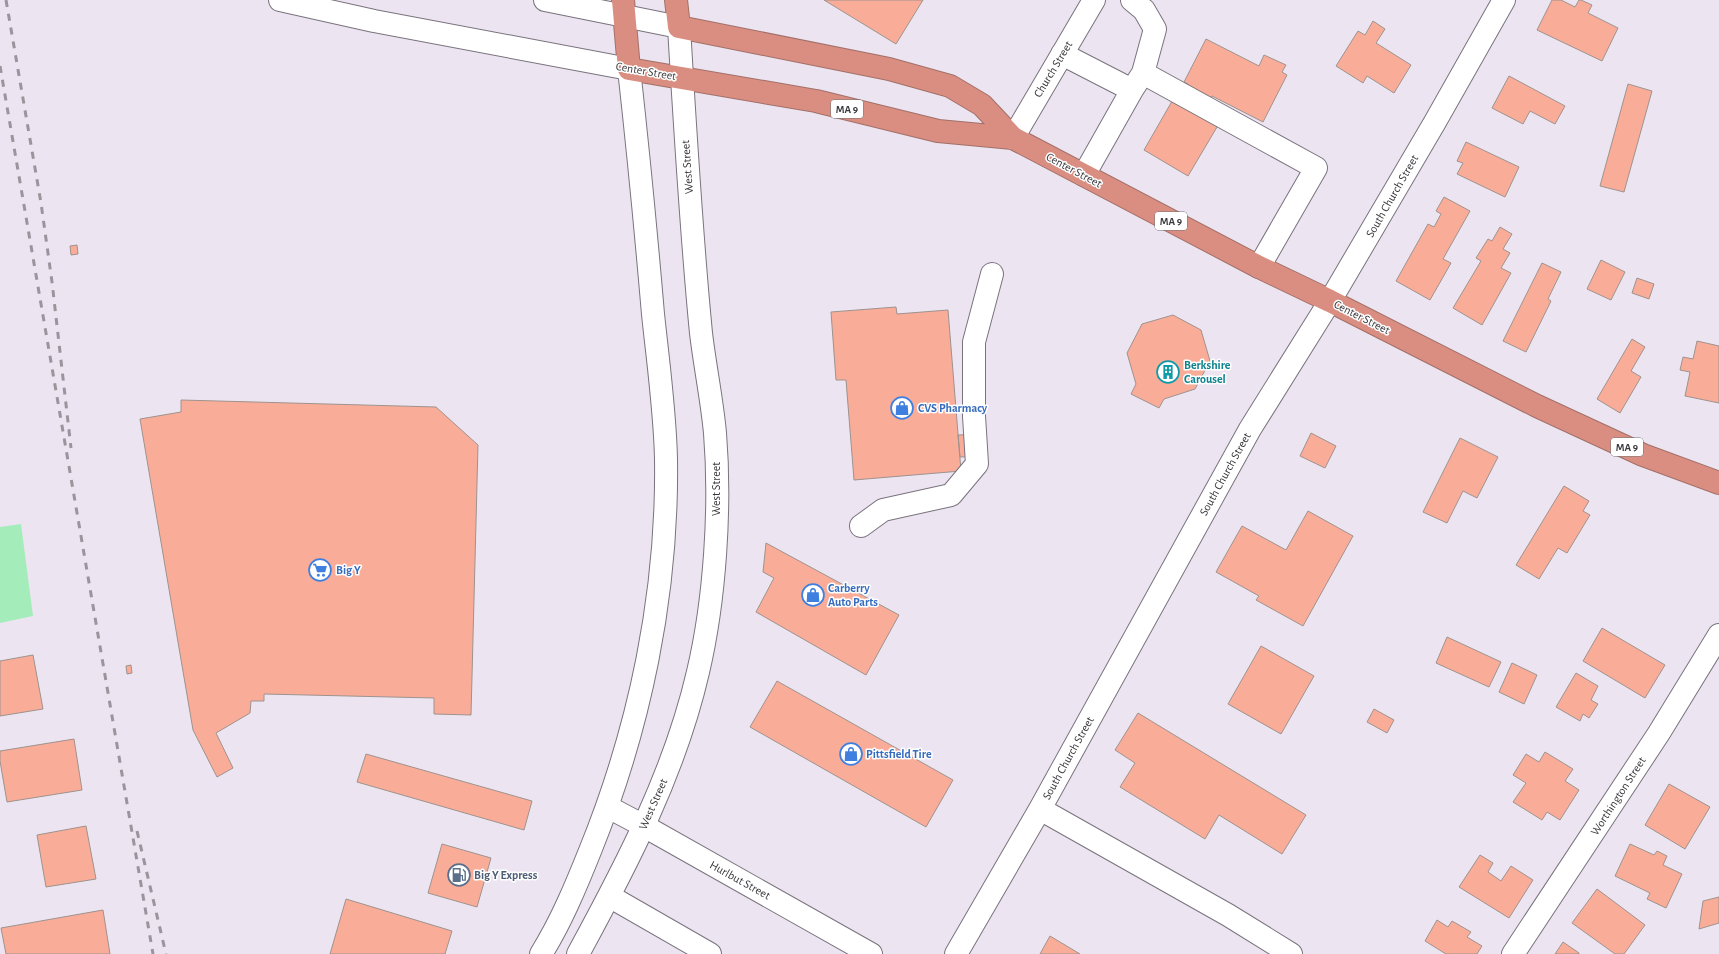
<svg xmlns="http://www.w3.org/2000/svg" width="1719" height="954" font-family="'Alegreya Sans',sans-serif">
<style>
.green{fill:#a4ecba}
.building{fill:#f9ad98;stroke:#9f928e}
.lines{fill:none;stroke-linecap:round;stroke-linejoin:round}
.minor-casing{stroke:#79737d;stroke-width:24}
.highway-casing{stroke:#a27069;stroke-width:24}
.minor{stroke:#fff;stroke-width:22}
.highway{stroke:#da8e81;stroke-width:22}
.rail{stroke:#9a959d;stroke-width:3;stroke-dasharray:7 7;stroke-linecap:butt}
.labels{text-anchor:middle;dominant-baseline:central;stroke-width:3;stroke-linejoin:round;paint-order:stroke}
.shield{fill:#fff;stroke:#757476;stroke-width:1}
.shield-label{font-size:11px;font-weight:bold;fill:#3a383c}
.street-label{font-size:12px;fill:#3a383c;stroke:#fff}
.culture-label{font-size:12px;font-weight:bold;fill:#0d838f;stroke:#fff;text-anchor:start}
.shop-label{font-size:12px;font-weight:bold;fill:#366cbe;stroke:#fff;text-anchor:start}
.service-label{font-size:12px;font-weight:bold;fill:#4e5e75;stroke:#fff;text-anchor:start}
</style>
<rect width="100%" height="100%" fill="#ece5f1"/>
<!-- green -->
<path class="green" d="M21 524 33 616 0 623V527Z"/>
<!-- building -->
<path class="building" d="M824 0H923L896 44Z
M1552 0H1561L1575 7 1579 0H1581L1592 5 1588 13 1618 28 1602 61 1537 30Z
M1373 21 1385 29 1376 43 1411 65 1394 93 1367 76 1363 83 1336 66 1358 31 1365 35Z
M1206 39 1259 66 1264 55 1286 65 1282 72 1287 75 1263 122 1212 96 1210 100 1186 88 1188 84 1184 82Z
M1509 76 1565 106 1555 124 1530 111 1523 124 1492 108Z
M1628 84 1652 91 1624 192 1600 186Z
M1175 96 1220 122 1188 176 1144 150Z
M1466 142 1519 167 1505 197 1457 174 1463 163 1457 161Z
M1444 197 1470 211 1443 259 1451 263 1430 300 1396 281 1428 224 1434 227 1441 214 1436 211Z
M1500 227 1512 234 1503 249 1510 253 1501 268 1511 273 1482 325 1453 308 1481 261 1476 258 1488 239 1492 241Z
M77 245 78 254 71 255 70 246Z
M1601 260 1625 272 1611 300 1587 289Z
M1542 263 1561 272 1548 299 1551 301 1526 352 1503 341Z
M1637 278 1654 284 1649 299 1632 293Z
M896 307 897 314 948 310 961 471 854 480 846 380H836L831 312Z
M1173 315 1201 330 1210 361 1195 389 1164 399 1159 408 1131 394 1136 384 1127 353 1142 324Z
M1632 339 1645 347 1631 371 1641 377 1620 413 1597 399Z
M1697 341 1719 346V403L1685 396 1690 372 1680 370 1683 357 1693 359Z
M181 400 436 407 478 445 471 715 434 714V698L264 694V701H251L250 713 216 733 233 768 217 777 193 730 140 419 181 412Z
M1311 433 1336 446 1325 468 1300 456Z
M984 434 985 456 960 457 958 435Z
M1460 438 1498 457 1477 498 1463 491 1447 523 1423 512Z
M1564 486 1589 501 1583 511 1590 515 1567 553 1558 548 1539 579 1516 565Z
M1308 511 1353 536 1303 626 1256 600 1259 596 1216 572 1242 526 1286 550Z
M766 543 899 615 866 675 756 612 774 578 763 572Z
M1602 628 1665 665 1645 698 1583 661Z
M1447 637 1501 662 1489 687 1436 663Z
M1261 646 1314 676 1281 734 1228 704Z
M33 655 43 709 0 716V661Z
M1512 663 1537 675 1524 704 1499 692Z
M131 665 132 673 127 674 126 666Z
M1576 673 1598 686 1591 700 1598 704 1589 718 1583 714 1580 721 1556 707Z
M777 681 953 780 926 827 750 727Z
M1374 709 1394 720 1387 733 1367 722Z
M1138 713 1306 815 1282 854 1219 815 1205 839 1120 787 1135 763 1115 750Z
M74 739 82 790 7 802 0 761V751Z
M1545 752 1573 769 1565 781 1579 790 1560 820 1547 812 1542 820 1513 802 1526 783 1513 775 1526 754 1539 762Z
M366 754 532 801 524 830 357 782Z
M1669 784 1710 807 1685 849 1645 825Z
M86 826 96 879 46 887 37 835Z
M442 844 491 858 477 907 428 893Z
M1630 844 1654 855 1657 851 1667 856 1663 865 1682 874 1666 908 1647 899 1650 893 1615 876Z
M1480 855 1493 863 1488 872 1501 881 1511 866 1533 880 1509 918 1459 887Z
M1597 889 1645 925 1624 954H1615L1572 923Z
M1719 897V923L1699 929 1703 901Z
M346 899 452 931 445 954H330Z
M103 910 110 954H6L1 928Z
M1437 920 1448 927 1452 921 1471 932 1467 937 1482 946 1477 954H1446L1425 941Z
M1050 936 1080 954H1040Z
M1563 942 1579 953V954H1555Z"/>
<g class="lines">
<!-- minor casing -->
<g class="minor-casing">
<path id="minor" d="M280 0 374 21 629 69C638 150 646 232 653 314 658 362 665 411 666 459 668 593 640 728 590 851 576 886 561 922 541 954
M545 0 679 27C685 129 691 231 701 333 705 367 712 400 715 433 721 507 715 600 698 672 675 772 627 864 578 954
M1132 0 1144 10 1155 29 1143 73
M1062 54 1132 90
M1013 138 1094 0
M1084 175 1132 90 1143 73 1316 168 1259 267
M861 526 883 510 951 495 977 464 974 416V342L992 274
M608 807 644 826 871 954
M1040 809 1228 915 1291 954
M609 896 710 954
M956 954 1040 809 1250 429 1330 301 1435 122 1504 0
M1513 954 1659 733 1719 635"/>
</g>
<!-- highway casing -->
<g class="highway-casing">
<path id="highway" d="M623 0 629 69 816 101 938 131 1013 138
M676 0 679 27 889 69 950 86 982 105 1013 138 1259 267 1330 301 1537 406 1643 455 1719 483"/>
</g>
<!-- minor -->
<use href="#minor" class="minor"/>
<!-- highway -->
<use href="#highway" class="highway"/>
<!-- rail -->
<path class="rail" d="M6 0 41 203 52 282 71 448
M0 66 153 954
M137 831 166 954"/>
</g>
<!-- icons -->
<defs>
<g id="building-ring" transform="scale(1.15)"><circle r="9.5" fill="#fff" stroke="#0f9aa8" stroke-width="1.5"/><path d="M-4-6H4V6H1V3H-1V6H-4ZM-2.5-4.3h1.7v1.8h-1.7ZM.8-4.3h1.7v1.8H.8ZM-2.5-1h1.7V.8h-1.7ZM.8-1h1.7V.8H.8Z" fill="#0f9aa8"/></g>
<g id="shop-ring" transform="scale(1.15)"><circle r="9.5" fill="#fff" stroke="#3f7fe0" stroke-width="1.5"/><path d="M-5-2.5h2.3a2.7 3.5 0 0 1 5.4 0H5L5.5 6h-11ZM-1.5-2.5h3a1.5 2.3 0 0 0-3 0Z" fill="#3f7fe0"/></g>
<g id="supermarket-ring" transform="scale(1.15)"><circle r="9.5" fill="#fff" stroke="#3f7fe0" stroke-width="1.5"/><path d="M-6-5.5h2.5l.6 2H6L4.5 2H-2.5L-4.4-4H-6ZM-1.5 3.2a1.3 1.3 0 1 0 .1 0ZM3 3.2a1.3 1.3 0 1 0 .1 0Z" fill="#3f7fe0"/></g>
<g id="fuel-ring" transform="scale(1.15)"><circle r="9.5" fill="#fff" stroke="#5c6f8a" stroke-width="1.5"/><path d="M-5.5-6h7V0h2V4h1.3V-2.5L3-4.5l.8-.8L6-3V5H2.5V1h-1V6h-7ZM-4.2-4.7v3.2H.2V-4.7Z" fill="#5c6f8a"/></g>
</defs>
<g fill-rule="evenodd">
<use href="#building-ring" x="1168" y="372"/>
<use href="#shop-ring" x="902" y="408"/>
<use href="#supermarket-ring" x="320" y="570"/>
<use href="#shop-ring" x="813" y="595"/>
<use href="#shop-ring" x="851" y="754"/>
<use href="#fuel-ring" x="459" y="875"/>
</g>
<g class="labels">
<!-- shield labels -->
<g class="shield">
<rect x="831" y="100" width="32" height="18" rx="3"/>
<rect x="1155" y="212" width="32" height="18" rx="3"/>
<rect x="1611" y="438" width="32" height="18" rx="3"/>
</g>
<g class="shield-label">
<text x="847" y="109">MA 9</text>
<text x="1171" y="221">MA 9</text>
<text x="1627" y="447">MA 9</text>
</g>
<!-- street labels -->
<g class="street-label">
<text transform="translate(1053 69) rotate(-59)">Church Street</text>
<text transform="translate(646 71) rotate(10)">Center Street</text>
<text transform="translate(687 167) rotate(-94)">West Street</text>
<text transform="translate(1074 170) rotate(28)">Center Street</text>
<text transform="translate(1392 196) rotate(-60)">South Church Street</text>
<text transform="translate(1362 317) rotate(27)">Center Street</text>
<text transform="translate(1225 474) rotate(-61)">South Church Street</text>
<text transform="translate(716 489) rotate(-90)">West Street</text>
<text transform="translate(1068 758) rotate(-61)">South Church Street</text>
<text transform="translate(1618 796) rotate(-57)">Worthington Street</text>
<text transform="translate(653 804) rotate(-66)">West Street</text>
<text transform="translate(740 880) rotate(29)">Hurlbut Street</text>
</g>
<!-- culture labels -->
<g class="culture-label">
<text x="1184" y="365">Berkshire<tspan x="1184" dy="14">Carousel</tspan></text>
</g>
<!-- shop labels -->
<g class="shop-label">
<text x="918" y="408">CVS Pharmacy</text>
<text x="336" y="570">Big Y</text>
<text x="828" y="588">Carberry<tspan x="828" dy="14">Auto Parts</tspan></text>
<text x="866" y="754">Pittsfield Tire</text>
</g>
<!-- service labels -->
<g class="service-label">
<text x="474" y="875">Big Y Express</text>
</g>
</g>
</svg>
